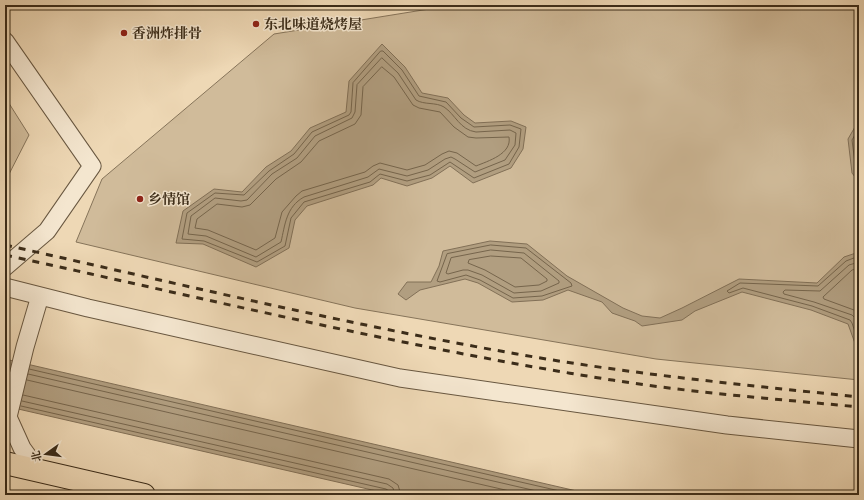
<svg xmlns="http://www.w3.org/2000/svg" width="864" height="500" font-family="'EB Garamond','Noto Serif SC',serif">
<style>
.green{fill:#d0bb9a;stroke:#86745a}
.water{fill:#b19e80;stroke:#827057}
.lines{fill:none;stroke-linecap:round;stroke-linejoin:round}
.shore{stroke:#76654c;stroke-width:1}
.minor-casing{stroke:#685740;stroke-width:19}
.highway-casing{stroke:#3b2c19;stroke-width:24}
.minor{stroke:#f4e6cf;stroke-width:17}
.highway{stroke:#eed8b5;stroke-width:22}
.rail{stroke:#3b2c19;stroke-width:3;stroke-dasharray:7 7;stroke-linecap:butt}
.poi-dot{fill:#8f2418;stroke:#f4e6cf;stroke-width:1.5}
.labels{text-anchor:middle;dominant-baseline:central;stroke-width:3;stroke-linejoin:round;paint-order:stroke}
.poi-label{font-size:14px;font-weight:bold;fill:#3b2c19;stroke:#f4e6cf;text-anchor:start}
</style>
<rect width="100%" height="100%" fill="#eed8b5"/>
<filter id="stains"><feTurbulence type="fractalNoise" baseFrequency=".005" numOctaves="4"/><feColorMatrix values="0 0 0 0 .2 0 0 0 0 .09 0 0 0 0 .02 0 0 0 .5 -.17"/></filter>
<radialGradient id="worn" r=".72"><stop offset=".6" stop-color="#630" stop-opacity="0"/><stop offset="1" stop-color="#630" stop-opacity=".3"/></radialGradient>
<!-- green -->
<path class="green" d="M454 5H859V380L656 359 355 308 76 242 102 179 274 34Z
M5 97 29 135 5 182Z"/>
<!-- water -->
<path class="water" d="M382 44 405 67 422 93 448 98 464 115 475 123 511 121 526 127 523 149 511 168 473 183 450 166 432 178 407 186 381 178 373 185 307 206 295 220 289 248 256 267 203 244 176 243 183 211 214 189 242 192 266 167 291 151 310 128 346 112 349 81Z
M859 120V182L852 173 848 139Z
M490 241 527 244 567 276 623 308 642 316 660 318 682 308 739 279 817 283 844 257 859 252V348L856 346 848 324 811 310 742 292 695 311 682 320 642 326 635 321 612 313 602 302 568 290 543 300 512 302 478 283 465 279 420 290 406 300 398 294 407 282H431L439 266 443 251Z
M5 359 594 495H394L5 406Z"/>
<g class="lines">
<!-- shore -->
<path class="shore" d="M381 51H383L402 70 419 96 446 102 461 118 474 127 510 125 521 129 519 147 509 164 474 178 450 162 430 175 407 181 380 174 370 182 304 202 291 218 285 246 257 262 204 241 182 239 187 213 215 193 244 195 269 171 294 154 312 132 349 115 351 112 353 83Z
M382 58 398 73 416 100C424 105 436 102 444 107 455 114 460 130 476 132L510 130 516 133 515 145 505 160 475 172 455 159 451 157 445 159 428 170 407 176 379 169 368 177 304 197C286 207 285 225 281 242L256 257 206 236 188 234 191 216 215 198 241 201 247 200 272 174 297 158 315 136 352 118 355 112 357 85Z
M382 67 394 77 413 105 419 108 440 112 454 127 468 137 476 138 509 137C512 154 488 161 476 166L457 153 449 151 442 154 425 165 407 170 380 163 373 166 365 172 302 191 296 196 282 212 275 238 256 250 208 230 195 228 197 219 217 204 242 207 250 205 276 179 301 162 319 141 355 124 361 115 363 87Z
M859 128 852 140 856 171 859 175
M491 245 526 248 571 283 572 286 542 296 513 298 480 280 466 275 440 282 437 281 447 254Z
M491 250 524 253 559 281V283L541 291 514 293 482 275 468 270H463L448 274 446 273 451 258Z
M491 256 521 258 547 279V281L539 285 515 287 485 270 468 263 469 260Z
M859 256 846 261 818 286 740 283 727 291 729 293 743 288 812 306 850 320 852 323 859 344
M859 262 849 265 820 291 785 290 783 292 784 294 814 302 852 315 856 319 859 327
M859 268 852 270 823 297 824 299 854 310 859 313
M29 369 577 495
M28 374 554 495
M27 380 527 495
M23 395 389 479 398 485 401 495
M22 401 387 484 393 488 395 495
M21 406 386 489 389 491V495"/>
<!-- minor casing -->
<g class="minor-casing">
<path id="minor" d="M5 41 92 166 47 231 5 267
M5 287 88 308 400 378 727 425 859 439
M8 417 22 448 38 470
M5 421 8 417 25 347 40 296"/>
</g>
<!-- highway casing -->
<g class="highway-casing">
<path id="highway" d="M5 463 144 495"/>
</g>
<!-- minor -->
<use href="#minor" class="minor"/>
<!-- highway -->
<use href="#highway" class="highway"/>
<!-- rail -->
<path class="rail" d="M5 245C175 283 345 324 517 354 630 374 745 385 859 397
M5 255C207 299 408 348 612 380 694 393 777 399 859 407"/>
</g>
<!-- markers -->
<g class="poi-dot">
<circle cx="256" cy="24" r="4"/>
<circle cx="124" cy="33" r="4"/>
<circle cx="140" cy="199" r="4"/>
</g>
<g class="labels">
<!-- poi labels -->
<g class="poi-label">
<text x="264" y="24">东北味道烧烤屋</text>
<text x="132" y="33">香洲炸排骨</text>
<text x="148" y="199">乡情馆</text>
</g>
</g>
<!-- margin -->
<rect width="864" height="500" fill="none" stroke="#eed8b5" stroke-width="20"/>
<rect x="6" y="6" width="852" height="488" fill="none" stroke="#3b2c19" stroke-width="2"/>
<rect x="10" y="10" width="844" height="480" fill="none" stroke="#3b2c19"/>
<!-- north arrow -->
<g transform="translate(46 454) rotate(256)" stroke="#f4e6cf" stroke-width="3" paint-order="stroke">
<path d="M0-3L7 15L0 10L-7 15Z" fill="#3b2c19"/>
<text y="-6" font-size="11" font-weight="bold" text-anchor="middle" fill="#3b2c19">北</text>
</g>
<rect width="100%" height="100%" filter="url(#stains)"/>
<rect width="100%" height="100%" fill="url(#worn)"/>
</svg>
